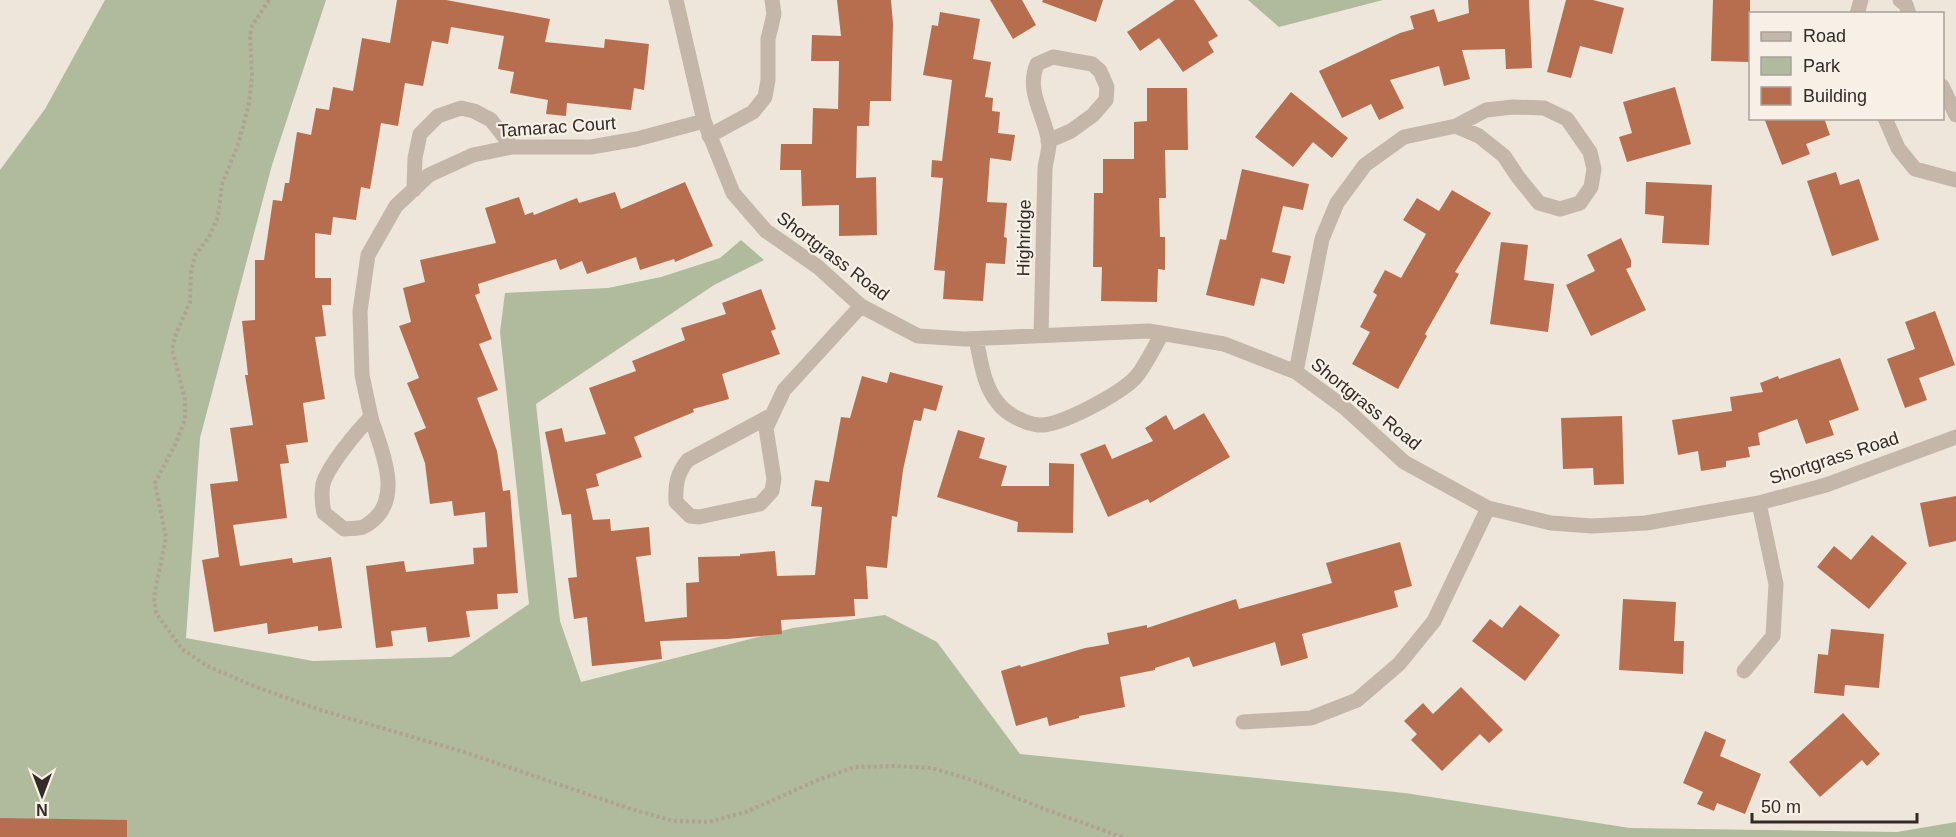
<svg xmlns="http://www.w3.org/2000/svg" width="1956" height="837" font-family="Helvetica,sans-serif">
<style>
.green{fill:#afbb9c}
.building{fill:#b76e4f}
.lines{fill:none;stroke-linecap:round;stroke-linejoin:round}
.path{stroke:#b0a192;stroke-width:4;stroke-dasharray:3 3;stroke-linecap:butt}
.minor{stroke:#c4b6a8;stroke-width:15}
.labels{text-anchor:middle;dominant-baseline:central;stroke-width:4.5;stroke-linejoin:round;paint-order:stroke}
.street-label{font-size:18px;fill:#322b27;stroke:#f6f0e6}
</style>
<rect width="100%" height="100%" fill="#eee6da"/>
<!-- green -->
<path class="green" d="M105 0H326L272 165 200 438 186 638 313 661 451 657 529 604 500 332 505 293 608 288 661 277 720 258 741 240 764 260 714 285 536 404 560 621 581 682 793 628 885 615 937 642 1020 754 1405 793 1630 828 1897 832 1956 822V837H0V170L45 109Z
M1248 0H1383L1279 27Z"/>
<!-- building -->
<path class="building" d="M397 0H446L550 19 545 42 604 48 605 39 649 44 644 90 634 88 631 110 567 103 566 116 546 114 548 100 510 93 514 72 498 69 504 36 451 27 448 44 432 41 423 86 405 83 398 126 381 123 370 189 361 187 356 220 333 217 331 235 315 233V278H331V305H322L326 336 315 337 325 399 303 403 308 442 286 445 289 463 280 464 287 518 233 525 240 566 292 558 293 563 331 557 342 628 318 631V626L268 634 267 623 214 632 202 560 219 557 210 484 238 481 230 428 253 425 245 375H248L242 321 255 320V260H264L273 200 282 201 285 183H289L297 132 311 135 316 108 329 110 333 87 353 91 362 38 390 43Z
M837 0H891L893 24 891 101H870L869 126H857L856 178 876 177 877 235 839 236V205L802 206 801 170H780L781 144H812L813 108 838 109 839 61H811L812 35 841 36Z
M990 0H1022L1036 25 1013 39Z
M1043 0H1103L1096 22 1042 2Z
M1175 0H1194L1218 36 1208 42 1214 52 1183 72 1159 38 1140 51 1127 32Z
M1468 0H1529L1532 68 1506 69 1505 49 1462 50 1470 79 1444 86 1439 66 1390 80 1404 108 1379 120 1371 104 1342 118 1319 71 1400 33 1414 29 1410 16 1434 9 1438 22 1469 13Z
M1566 0H1593L1624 8 1612 54 1580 46 1571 78 1547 72Z
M1713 0H1750V62L1711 61Z
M940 12 980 19 973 59 991 62 985 97 993 98 992 111 1000 112 998 133 1015 135 1011 161 990 158 987 202 1007 203 1004 237 1007 238 1005 264 986 263 983 301 943 299 945 271 934 270 943 178 931 177 932 160 942 161 952 80 923 75 932 25 938 26Z
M1675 87 1691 144 1627 162 1619 137 1632 133 1623 102Z
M1147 88H1187L1188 150H1165L1166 198H1159L1160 237H1165V270L1158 269 1157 302 1101 301 1102 267H1093L1094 193H1103V159H1134V122L1147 121Z
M1291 92 1348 138 1332 158 1313 142 1293 167 1255 137Z
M1764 118H1824L1830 135 1806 144 1810 154 1782 165Z
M1242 169 1309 184 1303 210 1283 206 1272 252 1291 256 1284 284 1261 278 1254 306 1206 295 1220 239 1226 240Z
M1836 172 1840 185 1859 179 1879 240 1832 256 1807 181Z
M685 182 713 246 675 262 674 259 640 270 636 257 587 274 582 261 560 270 556 259 478 284 480 293 475 295 492 339 479 344 498 390 477 398 497 451 503 491 510 490 518 593 497 594 498 609 466 611 470 637 428 642 426 627 391 631 393 646 376 648 366 566 404 561 406 572 474 564 473 548 487 547 485 512 454 516 452 501 430 504 425 463 414 433 426 428 407 383 419 378 399 326 411 322 403 288 425 282 420 260 496 243 485 208 519 197 525 215 533 212 534 215 577 198 579 203 615 192 621 209Z
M1646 182 1712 185 1709 245 1662 243 1664 216 1645 214Z
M1452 190 1491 213 1455 272 1459 274 1425 334 1427 336 1398 389 1352 364 1370 332 1360 327 1377 295 1373 292 1385 270 1401 278 1426 234 1403 220 1417 198 1439 211Z
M1621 238 1631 260V267L1626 269 1646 310 1591 336 1566 285 1595 271 1587 255Z
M1501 242 1528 245 1524 280 1554 284 1548 332 1490 324Z
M761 289 776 329 771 331 780 354 722 374 729 399 693 409 694 412 634 437 642 457 596 474 599 486 586 489 593 520 610 519 611 531 649 527 651 555 636 557 645 622 687 617 686 583 699 582 698 557 740 556V554L775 551 777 576 815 575 822 507 811 506 815 480 829 482 841 417 850 418 862 376 887 383 890 372 943 386 936 411 924 408 921 421 914 420 903 470 897 517 892 516 887 568 866 566 868 599H854L855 616 781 620 782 634 727 639 660 641 662 659 592 666 587 617 574 619 568 578 577 577 571 514 562 515 545 432 562 428 565 442 606 434 589 388 636 371 632 361 685 340 681 328 726 314 722 303Z
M1935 311 1955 365 1919 378 1927 400 1905 408 1887 359 1915 349 1905 322Z
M1840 358 1859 410 1829 421 1834 435 1806 444 1797 419 1758 433 1760 445 1748 447 1750 457 1726 461V467L1701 471 1698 451 1678 455 1672 420 1732 411 1730 397 1763 392 1760 383 1778 376 1779 379Z
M1204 413 1230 457 1150 503 1148 499 1108 517 1080 454 1105 444 1112 459 1153 441 1145 428 1166 415 1174 430Z
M1622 416 1624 484 1594 485 1593 468 1563 469 1561 418Z
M958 430 985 438 979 458 1007 466 1001 486H1049V463L1074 464 1073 533 1017 532 1018 522 937 497Z
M1956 496V541L1929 547 1920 503Z
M1872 535 1907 563 1869 609 1817 567 1834 546 1851 560Z
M1400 542 1412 586 1394 591 1398 607 1302 634 1308 658 1281 666 1275 642 1193 667 1189 657 1155 668V670L1120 677 1125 707 1079 716V718L1049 726 1047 717 1016 726 1001 671 1020 665 1021 667 1085 648 1109 644 1107 633 1147 625V628L1236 599 1239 609 1332 583 1326 563Z
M1623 599 1676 602 1674 641H1684L1683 674 1619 670Z
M1520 605 1560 635 1525 681 1472 641 1490 619 1502 628Z
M1831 629 1884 634 1879 688 1845 685 1844 696 1814 693 1818 654 1828 655Z
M1461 687 1503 730 1489 743 1480 734 1442 771 1411 740 1417 734 1404 721 1423 703 1433 714Z
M1843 713 1880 754 1867 766 1862 760 1820 797 1789 762Z
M1705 731 1726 740 1720 756 1761 774 1745 814 1717 803 1714 811 1697 804 1703 792 1683 783Z
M0 818 127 820V837H0Z"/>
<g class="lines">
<!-- path -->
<path class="path" d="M269 0 252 26 250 36 252 76 249 104 238 145 222 184 218 217 209 237 195 255 191 272 190 302 176 334 172 349 185 399V420L176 443 155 483 166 537 154 597 156 613 182 649 207 666 254 686 317 709 464 752 628 808 673 821 709 822 746 812 818 780 855 767 895 766 932 768 972 780 1047 810 1122 837"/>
<!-- minor -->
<path class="minor" d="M676 0 704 121 733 193 766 231 818 267 861 306 918 336 964 339 1149 331 1224 344 1296 372 1345 408 1404 462 1488 508 1551 523 1592 526 1646 523 1759 503 1826 485 1956 437
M1900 0 1906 5 1909 14
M1857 14 1861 0
M1942 86 1956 115
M1885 118 1898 148 1915 169 1956 180
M709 136 753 112 765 97 768 80V39L774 14 772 0
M414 190 415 158 420 134 438 116 461 108 474 111 491 120 512 147
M1041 336 1045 168C1046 160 1049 151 1049 144 1046 116 1025 92 1037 64L1053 57 1092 64 1100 71 1107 87 1106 100 1093 115 1071 131 1048 141
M976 339C981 361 983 385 998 403 1006 414 1024 423 1038 425 1060 427 1121 393 1136 377 1146 365 1154 347 1162 334
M1296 372 1322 239 1337 203 1365 165 1404 137 1456 126 1486 110 1513 107 1544 108 1567 119 1590 152 1594 169 1591 187 1580 203 1560 209 1539 203 1518 177 1504 156 1479 136 1456 126
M772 415 688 460C677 473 675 485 676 502L690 516 699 517 760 504 772 491 774 479 766 428 784 390 861 306
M371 417C357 431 328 466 323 484 321 494 322 503 324 513L344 529C350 528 358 529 363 527 366 526 368 524 371 522 403 498 382 451 372 421L371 417 362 375 360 311 368 255 396 206 429 175 473 155 512 147H591L637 139 704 121
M1744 671 1773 636 1776 584 1759 503
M1243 722 1311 718 1357 700 1399 664 1434 621 1488 508"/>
</g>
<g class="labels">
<!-- street labels -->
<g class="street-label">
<text transform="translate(557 127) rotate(-4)">Tamarac Court</text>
<text transform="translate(1024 238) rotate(-89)">Highridge</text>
<text transform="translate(833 256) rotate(37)">Shortgrass Road</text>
<text transform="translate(1366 404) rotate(39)">Shortgrass Road</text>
<text transform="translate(1834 458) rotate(-18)">Shortgrass Road</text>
</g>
</g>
<!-- legend -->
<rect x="1749" y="12" width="195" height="108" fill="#f6f0e6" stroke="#a8a19a" stroke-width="1.5"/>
<rect x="1761" y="32" width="30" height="9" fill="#c4b6a8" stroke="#a8a19a" stroke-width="1.5"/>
<text x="1803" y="42" font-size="18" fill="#322b27">Road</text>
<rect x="1761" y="57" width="30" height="18" fill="#afbb9c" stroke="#a8a19a" stroke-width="1.5"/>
<text x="1803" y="72" font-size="18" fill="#322b27">Park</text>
<rect x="1761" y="87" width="30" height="18" fill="#b76e4f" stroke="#a8a19a" stroke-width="1.5"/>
<text x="1803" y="102" font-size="18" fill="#322b27">Building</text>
<!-- north arrow -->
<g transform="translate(42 795) rotate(180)" stroke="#f6f0e6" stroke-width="4.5" paint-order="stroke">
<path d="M0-4.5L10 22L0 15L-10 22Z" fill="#322b27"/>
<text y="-9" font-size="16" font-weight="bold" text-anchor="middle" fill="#322b27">N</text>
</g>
<!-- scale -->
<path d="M1752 813v9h165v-9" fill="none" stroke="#322b27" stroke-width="3"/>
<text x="1761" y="813" font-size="18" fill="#322b27" stroke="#f6f0e6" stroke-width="4.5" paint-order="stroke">50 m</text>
</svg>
